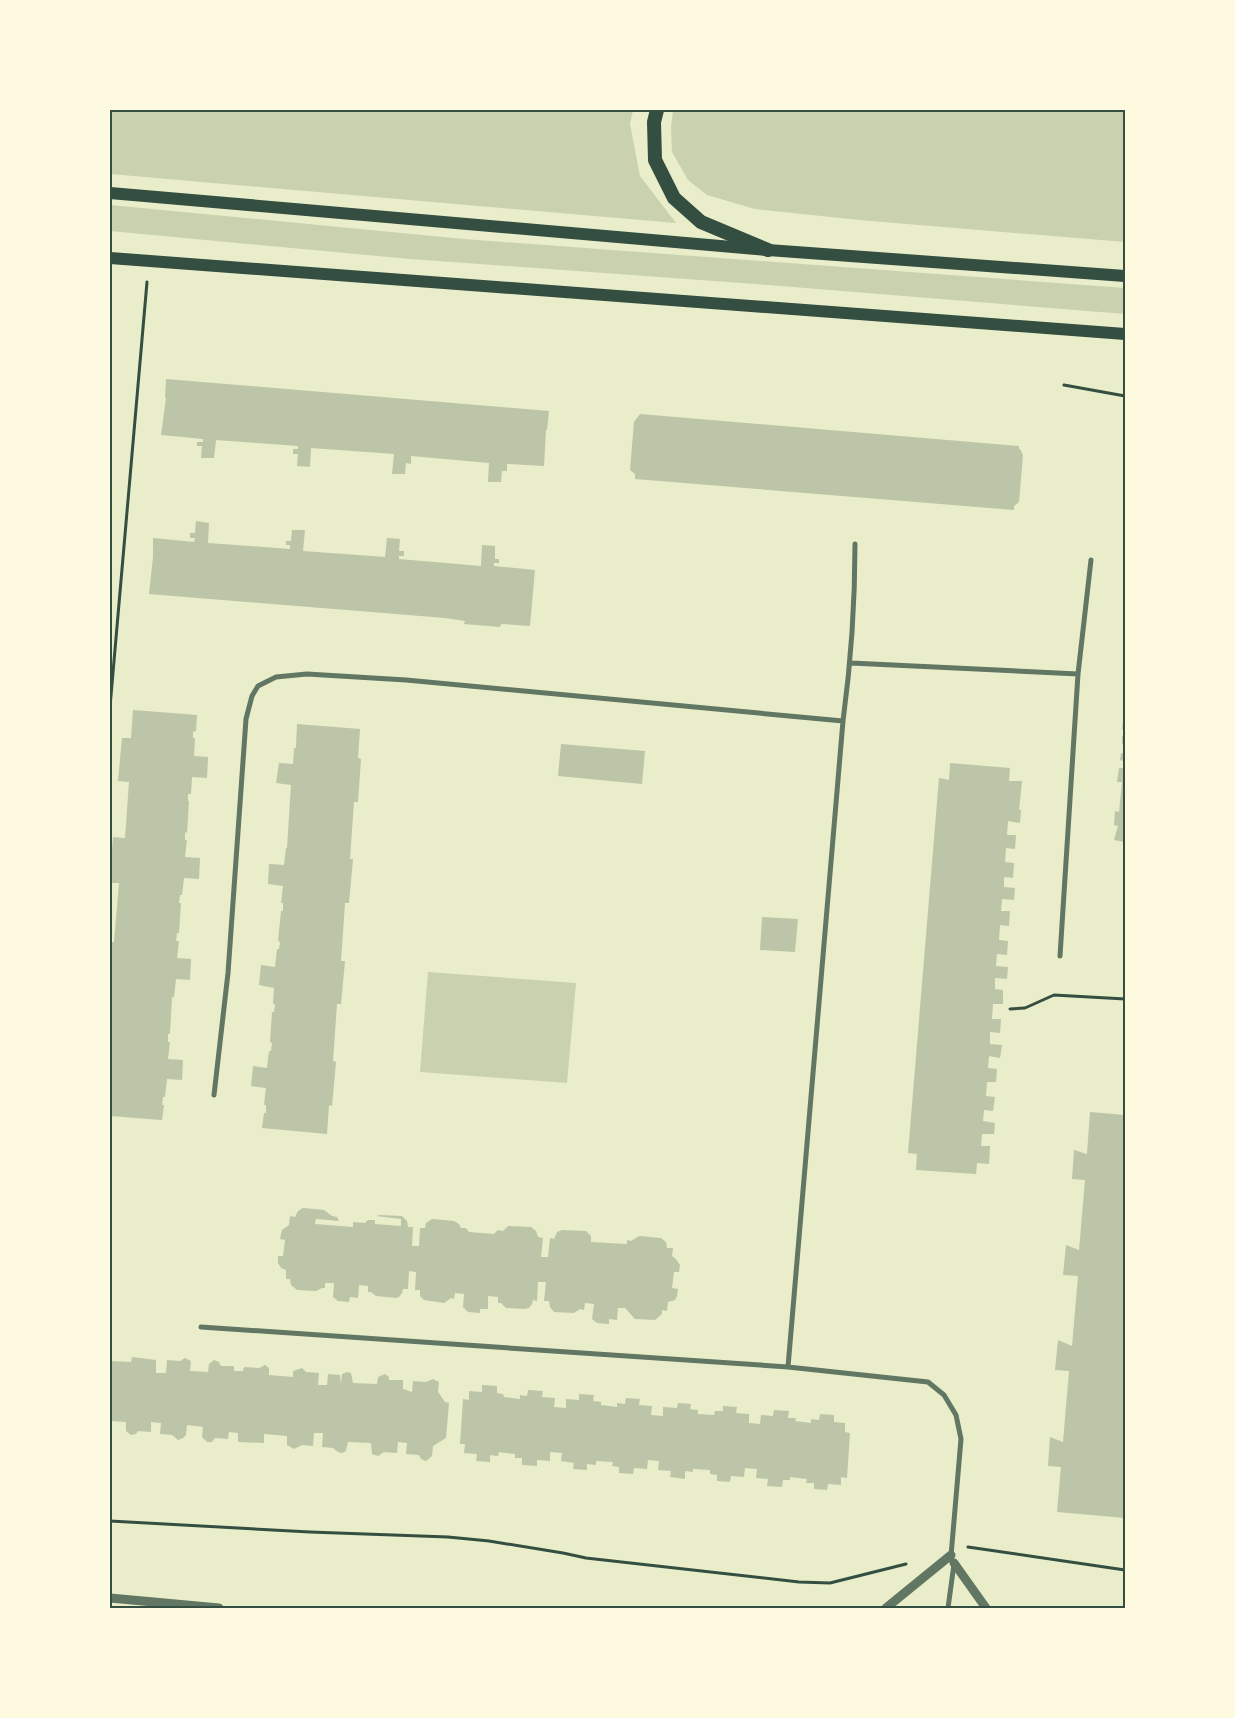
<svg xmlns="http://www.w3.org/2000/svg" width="1235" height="1718" font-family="'IBM Plex Serif',serif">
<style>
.green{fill:#cad2ad}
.building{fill:#bcc5a7}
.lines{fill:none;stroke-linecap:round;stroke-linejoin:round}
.path{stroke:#344e41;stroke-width:3}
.minor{stroke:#617663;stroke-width:5}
.tertiary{stroke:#617663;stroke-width:9}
.primary{stroke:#344e41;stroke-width:12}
.trunk{stroke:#344e41;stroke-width:14}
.neatline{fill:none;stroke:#344e41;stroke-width:2}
</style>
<rect width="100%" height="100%" fill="#e9edc9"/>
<!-- green -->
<path class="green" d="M110 110H633L630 124 640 176 676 223 110 174Z
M673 110H1125V242L859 220 755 209 707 195 688 180 672 152 671 127Z
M110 205 464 239 1125 288V314L755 284 410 259 110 231Z
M428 972 576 983 567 1083 420 1072Z"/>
<!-- building -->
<path class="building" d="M166 379 549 411 547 430H546L544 466 507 464V471H502L501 482H488L489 463 411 456V464L406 463 405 474H392L394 454 311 448 310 467 297 466 298 454H293V449H298V446L216 440 214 458H201L202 446H197V442H203V439L161 435 166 398H165Z
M640 414 1019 446V449H1020L1023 455 1019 502 1014 506V510L635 479V474L630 470 634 422Z
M196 521 209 523 208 543 290 549V545H286V541H291L292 530H305L303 551 385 557 387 538 400 539 399 551H404V556H399V559L481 566 482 545 495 546V559H499V563H494V566L535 570 530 626 501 624 500 627 464 624 465 621 445 618 149 594 153 557V538L194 542 195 538H190V533H195Z
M133 710 197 715 196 731 193 732V738H195L194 756 208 757 207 778 192 777 191 794H188V801H189L187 833 185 832V840H187L185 857 200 858 199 879 184 878 182 895H180L179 903H181L179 933H177L176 941H179L177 958 191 959 190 980 176 979 174 997H172L170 1034H168V1042H170L168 1059 183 1060 182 1080 167 1079 165 1097H163L162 1105H164L162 1120 110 1116V942H114L119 883H110V874L113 837 125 838 129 782 118 781 122 738H131Z
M1124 712H1125V729H1122Z
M297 724 360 729 358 758 361 759 358 802H354L350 859H353L349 903H345L341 961H345L341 1004H337L333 1061 336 1062 332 1106 329 1105 327 1134 262 1128 264 1113H266V1105H264L266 1088 251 1086 253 1066 267 1068 269 1051H271L272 1043 270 1042 272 1012H274L275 1004H273L274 988 259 985 261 965 275 967 277 949H279L280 942 278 941 281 911H283V903H281L283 886 268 884 269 864 284 865 286 848H287L291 785 276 783 279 763 293 764 294 748H296Z
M1122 736H1125V745L1122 744Z
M561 744 645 751 642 784 558 776Z
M1121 753 1125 754V842L1114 840 1118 826 1114 825 1115 811 1119 812 1122 782H1117L1119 768H1123V761L1120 760Z
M950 763 1010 768 1009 781H1022L1019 810H1021L1020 823 1008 821 1007 835H1016L1015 849 1006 848 1005 862 1014 863 1013 878 1004 877V887L1015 888 1014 900 1002 899 1001 911H1010L1009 926 1000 925 999 940 1008 941 1007 955 997 954 996 966 1008 967 1007 979 995 978V989L1003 990V1004H993L992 1019H1001L1000 1033 990 1032V1044L1002 1045 1000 1058 989 1056 988 1068 997 1069 996 1082H987L986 1096 995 1097 993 1111 984 1110 983 1121 995 1123 994 1134H982L981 1146H990L989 1164 977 1163 976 1174 916 1170 917 1154 908 1153 939 778 949 780Z
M762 917 798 919 795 952 760 950Z
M1090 1112 1125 1115V1518L1057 1512 1061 1467 1048 1466 1050 1437 1063 1442 1069 1371 1055 1370 1058 1340 1072 1346 1078 1276 1063 1275 1066 1245 1079 1250 1085 1180 1072 1179 1074 1150 1087 1154Z
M303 1208 324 1210 332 1216 337 1217 339 1221 316 1219 315 1224 353 1227V1222L365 1223 368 1220H375V1224L401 1226V1219L376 1216 380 1215 402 1216 407 1221 408 1227H413L412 1246H419L420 1228H425L426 1223 432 1219 454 1221 459 1224 461 1228H466L469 1232 494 1234 498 1230 503 1231 508 1226 531 1227 536 1231 538 1237 543 1238 541 1257H548L550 1238 554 1239 557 1232 562 1230 586 1231 591 1236V1242L627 1244V1240L631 1241 639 1236 661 1238 666 1242 667 1248H673L672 1256 676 1259 680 1265 679 1272H674L672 1288 678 1289 677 1296 675 1300 668 1302 667 1311 662 1310V1314L655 1320 635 1319 625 1308H618L617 1320 609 1319V1324L597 1323 592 1319 594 1304 585 1303 584 1310 580 1309 574 1313 554 1312 550 1307 549 1301H544L546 1282H538L537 1301 533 1300 532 1304 529 1308 524 1309 506 1308 501 1303H498V1297L488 1296V1309H480V1313L468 1312 463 1307 464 1294 455 1293 454 1299 451 1298 444 1303 424 1300 420 1296V1290H415L416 1272 409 1271 408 1289H403L402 1293 399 1297 396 1298 376 1296 371 1292H368V1286L359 1285 358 1298 350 1297 349 1302 338 1301 333 1297 334 1283H325V1288H322L316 1291 297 1290 291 1285 290 1279H286V1270L281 1268 278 1263V1256H283L285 1240 280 1239 282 1230 289 1225 290 1216 295 1217 298 1211Z
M132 1357 156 1360V1373H166L167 1360 180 1361 185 1358 191 1361 190 1371 208 1372 209 1364 214 1360 219 1362 221 1366H234V1371H243L244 1367 259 1368 265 1365 269 1368V1375L293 1377V1371L302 1368 306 1372 319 1373 318 1385H327L328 1374 340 1375 341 1384 342 1374 347 1372 351 1373 353 1383 377 1384 378 1377 385 1374 389 1377V1380H403V1389L412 1392 413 1381 426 1382 433 1379 439 1382 438 1392 445 1402 449 1403 446 1438 433 1446 432 1456 426 1461 421 1459 419 1455 406 1454 407 1443 398 1442 397 1453 384 1452 378 1456 372 1454 371 1443 348 1442 346 1451 342 1453 338 1452 333 1448 322 1447 323 1433H314L313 1446 302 1445 294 1449 287 1445V1436L264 1434V1443L238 1442V1433L229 1432 228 1439 215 1438 212 1442H207L202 1437 203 1427 187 1425 186 1435 183 1438 178 1440 172 1435 160 1434 161 1423 151 1422V1432L138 1431 136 1434 131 1435 126 1431V1422L110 1421V1361L131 1362Z
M482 1385 497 1386V1393L503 1394 504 1397 520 1399V1395L527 1396 528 1390 543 1391 542 1397 555 1398 554 1407 566 1408V1399L579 1400V1394L594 1395 593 1401 601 1402V1405L617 1407V1403L625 1404 626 1398 640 1399 639 1405 652 1406 651 1415 663 1416V1407L677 1408 678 1403 691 1404 690 1409 698 1410V1414L714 1415 715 1411H723V1406L737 1407 736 1413 749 1414V1423L760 1424 761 1415 773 1416 774 1410 789 1411 788 1418H796L795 1421 811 1423V1419L819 1420 820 1414 834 1415V1422L845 1423V1432L850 1433 847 1478 841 1477V1485L828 1484 827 1490 814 1489V1483H806L807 1479 790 1477V1480H783L782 1487 767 1486 768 1479 756 1478 757 1469 745 1468 744 1477 731 1476 730 1482 717 1481V1475L710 1474V1470L693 1469V1472L685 1471V1479L670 1477 671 1471 658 1470 659 1461 648 1460 647 1469 634 1468 633 1474 619 1473V1467L612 1466 613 1462 596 1461V1465L587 1464V1470L573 1469 574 1463 561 1461 562 1453 550 1452V1461L537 1460V1466L522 1465V1458H515V1454L499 1452 498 1456 490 1455V1462L476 1461 477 1454 464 1453 465 1444H460L463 1399 469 1400V1391L482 1392Z"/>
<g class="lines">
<!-- path -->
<path class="path" d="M1064 385 1125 396
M110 707 147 282
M1010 1009 1025 1008 1054 995 1125 999
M110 1521 310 1532 448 1537 489 1541 563 1553 586 1558 799 1582 830 1583 906 1564
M968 1547 1125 1570"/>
<!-- minor -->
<path class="minor" d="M855 544C855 604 851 662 843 721L788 1367 928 1382 944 1395 956 1415 961 1439 951 1556
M851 663 1078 674 1060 956
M1078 674 1091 560
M214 1095 228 973 246 719 252 696 258 686 276 677 307 674 406 680 843 721
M201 1327 788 1367
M948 1608 954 1564"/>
<!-- tertiary -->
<path class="tertiary" d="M954 1563 986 1608
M110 1598 219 1608
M886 1608 951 1555"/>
<!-- primary -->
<path class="primary" d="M110 193 768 250 1125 276
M110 258 1125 334"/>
<!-- trunk -->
<path class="trunk" d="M657 110 654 122 655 160 674 198 701 222 768 250"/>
</g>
<!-- border -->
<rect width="1235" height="1718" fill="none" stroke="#fefae0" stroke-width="222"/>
<rect x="111" y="111" width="1013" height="1496" class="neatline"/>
</svg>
